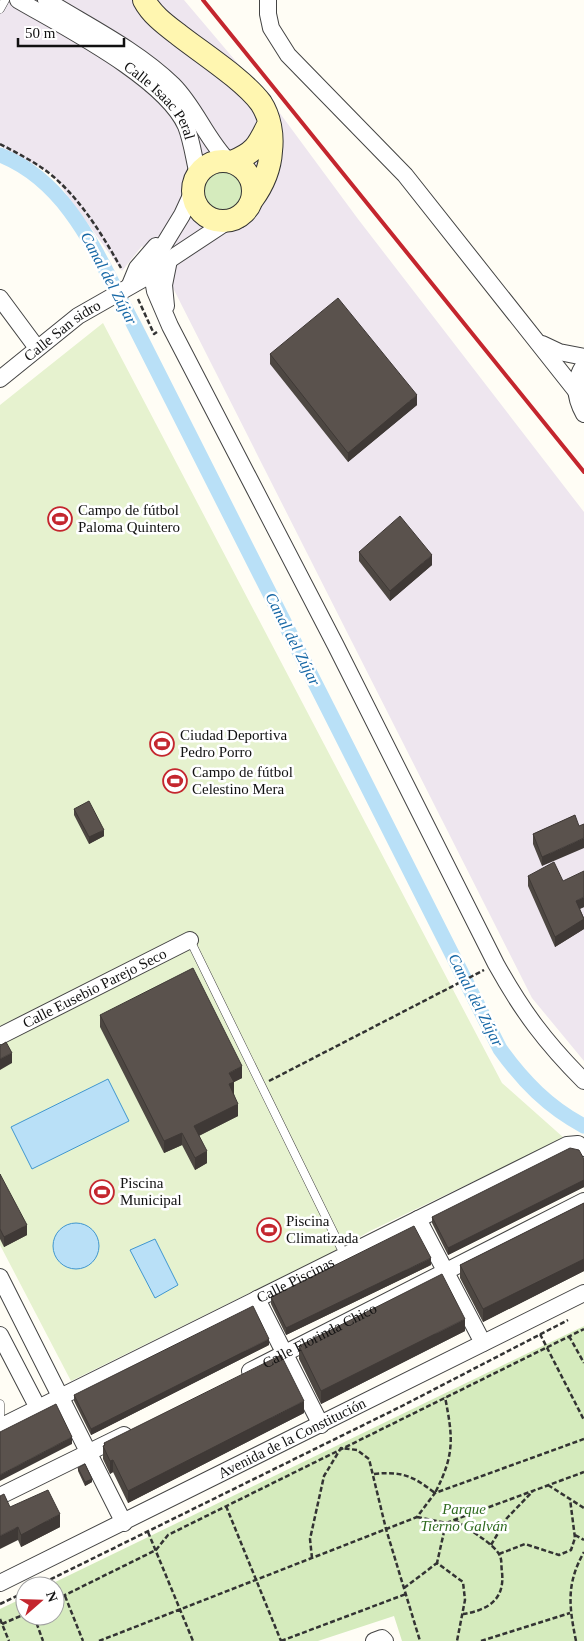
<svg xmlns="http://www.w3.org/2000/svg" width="584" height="1641" font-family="'Times New Roman',serif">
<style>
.industrial{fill:#eee6ef}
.green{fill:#d5ebbd}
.pitch{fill:#e6f2cf}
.water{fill:#b9e0f7;stroke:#3f96cf}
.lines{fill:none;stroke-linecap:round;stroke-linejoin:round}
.canal{stroke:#b9e0f7;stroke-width:15}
.lane-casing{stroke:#444;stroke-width:9}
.street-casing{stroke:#444;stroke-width:18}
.secondary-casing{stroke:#333;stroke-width:24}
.path{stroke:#333;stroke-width:2.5;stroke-dasharray:5 2.5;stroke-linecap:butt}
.lane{stroke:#fff;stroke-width:8}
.street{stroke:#fff;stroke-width:16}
.secondary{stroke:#fff6b0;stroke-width:22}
.rail{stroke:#c4262e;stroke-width:4}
.wall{fill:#4d4742}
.shaded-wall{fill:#3f3936}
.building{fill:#5a524d;stroke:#3f3936}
.labels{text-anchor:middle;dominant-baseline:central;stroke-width:5;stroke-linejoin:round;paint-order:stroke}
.street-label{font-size:15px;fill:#111;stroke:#fff}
.poi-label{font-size:15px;fill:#111;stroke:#fff;text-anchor:start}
.park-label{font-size:15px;font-style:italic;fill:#2f6b1f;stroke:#fff}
.water-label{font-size:16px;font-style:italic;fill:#1768a6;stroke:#fff}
</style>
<rect width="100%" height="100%" fill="#fffdf5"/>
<!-- industrial -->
<path class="industrial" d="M0 0H184L279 112 358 219 584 512V1061L532 998 171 284 142 246 122 271 52 174 0 146Z"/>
<!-- green -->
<path class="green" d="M201 189a21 21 0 1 1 42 0a21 21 0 1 1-42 0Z
M584 1326V1641H402L394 1616 318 1641H0V1609L25 1597V1616H55V1586H47Z"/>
<!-- pitch -->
<path class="pitch" d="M103 323 502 1083 564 1138 370 1231 341 1248 71 1381 0 1245V405Z"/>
<!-- water -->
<path class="water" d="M108 1079 129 1121 32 1169 11 1127Z
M53 1246a23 23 0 1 1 46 0a23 23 0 1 1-46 0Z
M155 1239 178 1285 155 1298 130 1250Z"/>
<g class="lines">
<!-- canal -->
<path class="canal" d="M0 155C71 183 99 260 133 323L500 1049C523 1081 548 1107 584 1126"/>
<!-- lane casing -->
<g class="lane-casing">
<path id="lane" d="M0 9 5 0
M190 940 341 1248
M0 1404V1427"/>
</g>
<!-- street casing -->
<g class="street-casing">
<g id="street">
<path id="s1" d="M18 0C64 27 165 78 186 126 192 141 194 159 198 175"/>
<path d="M46 0C88 26 137 50 173 85 196 108 206 139 229 162"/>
<path d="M268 0V14L271 28 288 55 405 175 576 391"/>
<path d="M151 269 155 291 170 326 335 644 496 964C522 1011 546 1043 584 1081"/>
<path d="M151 269 169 260 228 221"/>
<path d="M130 285 137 268 156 246"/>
<path d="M0 298 37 348"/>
<path d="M166 306 164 285 169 260"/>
<path d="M542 344 559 352 584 357"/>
<path d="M584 365C573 381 575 398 584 414"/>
<path id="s2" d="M0 379 78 316 143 279 182 215 193 191"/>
<path id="s3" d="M0 1036 190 940"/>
<path d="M418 1219 483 1343"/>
<path d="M0 1277 124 1523"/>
<path d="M257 1299 321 1425"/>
<path d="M0 1335 38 1408"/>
<path id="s4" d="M250 1371 584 1201"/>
<path id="s5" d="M0 1427 567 1145 578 1144 584 1148"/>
<path d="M0 1496 124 1435"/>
<path id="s6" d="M0 1583 584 1293"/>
<path d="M374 1641 382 1638 385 1641"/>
</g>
</g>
<!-- secondary casing -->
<g class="secondary-casing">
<path id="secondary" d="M144 0C152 15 166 25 179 35 202 53 244 80 261 103 270 117 273 135 271 151 270 170 263 185 252 200
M193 191a30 30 0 1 1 60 0a30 30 0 1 1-60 0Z
M232 162C256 152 258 145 269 123"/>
</g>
<!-- path -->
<path class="path" d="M0 144C19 154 39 164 55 178 83 203 103 236 121 268
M242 227 253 217
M138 299 154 334 157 332
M269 1081 484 970
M540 1334 584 1420
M569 1336 584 1363
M374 1474C402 1471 413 1476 435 1493 455 1454 453 1438 445 1397
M548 1485 584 1508
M226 1506 281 1641
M417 1517 446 1523 584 1472
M455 1520C466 1528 495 1544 500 1556 502 1560 501 1567 502 1572 505 1600 488 1610 463 1614
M446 1523 437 1563 463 1582 465 1600 457 1641
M148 1532 193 1641
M575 1535 584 1540
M491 1545 507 1518 533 1491
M499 1554 525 1544 559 1555 571 1550 575 1538 570 1499
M312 1558 310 1539 324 1476 341 1448 357 1450 369 1459 386 1529 420 1641
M37 1586 402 1406 568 1320
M404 1588 437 1563
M65 1596 83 1641
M55 1600 156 1550 168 1535 584 1329
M0 1604 25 1592
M34 1616 43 1641
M0 1619 9 1641
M2 1624 25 1614
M99 1641 417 1517 435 1493 584 1439
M281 1641 406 1594
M481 1641 570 1613
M576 1641C569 1606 566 1584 584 1552"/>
<!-- lane -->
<use href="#lane" class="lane"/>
<!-- street -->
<use href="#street" class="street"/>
<!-- secondary -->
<use href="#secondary" class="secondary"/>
<!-- rail -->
<path class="rail" d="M203 0 584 472"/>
</g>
<!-- wall -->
<path class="wall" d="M270 354 417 405 348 462 270 364Z
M359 552 432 565 390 601 359 561Z
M74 809 104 836 89 844 74 815Z
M575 815 542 866 533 844V834Z
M528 876 563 881 584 907 580 909 584 918V929L555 947 528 886Z
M100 1015 242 1078 234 1082V1094L238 1116 199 1136 207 1163 195 1170 182 1145 164 1153 100 1027Z
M584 1159V1187L448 1255 432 1223V1217Z
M0 1174 27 1235 4 1247 0 1239Z
M584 1203V1271L483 1322 460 1278V1265Z
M431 1265 286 1335 271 1304V1297Z
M465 1331 321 1404 299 1359V1346Z
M269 1345 91 1435 74 1401V1395Z
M304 1413 128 1503 113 1472 110 1474 103 1459V1446H104V1443Z
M78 1468 92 1482 85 1486 78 1471Z
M10 1507 60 1527 21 1547 18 1540Z"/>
<!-- shaded-wall -->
<path class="shaded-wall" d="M417 395V405L348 462V453Z
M432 555V565L390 601V591Z
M104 830V836L89 844V837Z
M584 838V848L542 866V857Z
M584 897V907L576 910V901Z
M584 919V929L555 947V937Z
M12 1053V1063L0 1070V1059Z
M242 1066V1078L234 1082V1094L229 1096V1073Z
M238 1104V1116L194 1138V1126Z
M182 1133V1145L164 1153V1141Z
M207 1151V1163L195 1170V1158Z
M584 1180V1187L448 1255V1248Z
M27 1225V1235L4 1247V1237Z
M431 1258V1265L286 1335V1328Z
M584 1259V1271L483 1322V1309Z
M465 1319V1331L321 1404V1391Z
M269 1339V1345L91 1435V1429Z
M304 1401V1413L128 1503V1491Z
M72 1437V1444L0 1481V1475Z
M113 1460V1472L110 1474V1461Z
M92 1479V1482L85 1486V1482Z
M60 1514V1527L21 1547V1535Z
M18 1527V1540L0 1549V1536Z"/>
<!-- building -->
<path class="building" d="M338 298 417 395 348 453 270 354Z
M400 516 432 555 390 591 359 552Z
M89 801 104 830 89 837 74 809Z
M575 815 579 826 584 824V838L542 857 533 834Z
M554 862 563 881 584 871V897L576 901 584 919 555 937 528 876Z
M193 968 242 1066 229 1073 234 1082 229 1084 238 1104 194 1126 207 1151 195 1158 182 1133 164 1141 100 1015Z
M6 1042 12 1053 0 1059V1046Z
M570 1148 579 1150 584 1159V1180L448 1248 432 1217Z
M0 1174 27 1225 4 1237 0 1229Z
M584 1203V1259L483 1309 460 1265Z
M414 1226 431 1258 286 1328 271 1297Z
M442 1274 465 1319 321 1391 299 1346Z
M253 1306 269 1339 91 1429 74 1395Z
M281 1355 304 1401 128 1491 113 1460 110 1461 103 1446 105 1445 104 1443Z
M56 1404 72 1437 0 1475V1432Z
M85 1464 92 1479 85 1482 78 1468Z
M48 1490 60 1514 21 1535 18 1527 0 1536V1496L4 1494 10 1507Z"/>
<!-- icons -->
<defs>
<g id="stadium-ring" transform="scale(1.25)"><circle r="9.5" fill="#fff" stroke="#c4262e" stroke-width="1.5"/><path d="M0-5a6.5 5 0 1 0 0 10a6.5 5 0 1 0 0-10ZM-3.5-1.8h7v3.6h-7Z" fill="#c4262e"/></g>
</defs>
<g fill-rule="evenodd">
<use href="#stadium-ring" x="60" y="519"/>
<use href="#stadium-ring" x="162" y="744"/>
<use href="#stadium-ring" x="175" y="781"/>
<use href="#stadium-ring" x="102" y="1192"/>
<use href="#stadium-ring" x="269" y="1230"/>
</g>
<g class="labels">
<!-- street labels -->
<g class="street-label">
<text stroke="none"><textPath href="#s1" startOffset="176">Calle Isaac Peral</textPath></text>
<text stroke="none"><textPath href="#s2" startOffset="79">Calle San sidro</textPath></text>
<text stroke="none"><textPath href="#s3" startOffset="106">Calle Eusebio Parejo Seco</textPath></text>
<text stroke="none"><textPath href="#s5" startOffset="330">Calle Piscinas</textPath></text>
<text stroke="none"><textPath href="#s4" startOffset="78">Calle Florinda Chico</textPath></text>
<text stroke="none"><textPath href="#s6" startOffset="326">Avenida de la Constitución</textPath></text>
</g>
<!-- poi labels -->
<g class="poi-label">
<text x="78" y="510">Campo de fútbol<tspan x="78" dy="17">Paloma Quintero</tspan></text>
<text x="180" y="735">Ciudad Deportiva<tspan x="180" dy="17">Pedro Porro</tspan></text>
<text x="192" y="772">Campo de fútbol<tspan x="192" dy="17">Celestino Mera</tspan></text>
<text x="120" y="1183">Piscina<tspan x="120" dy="17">Municipal</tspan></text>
<text x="286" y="1221">Piscina<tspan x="286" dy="17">Climatizada</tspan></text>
</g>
<!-- park labels -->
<g class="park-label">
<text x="464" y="1509">Parque<tspan x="464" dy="17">Tierno Galván</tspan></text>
</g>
<!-- water labels -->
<g class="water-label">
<text transform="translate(109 278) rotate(62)">Canal del Zújar</text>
<text transform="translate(293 639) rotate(63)">Canal del Zújar</text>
<text transform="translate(476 1000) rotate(63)">Canal del Zújar</text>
</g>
</g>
<!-- north arrow -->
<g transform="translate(40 1601) rotate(70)"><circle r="24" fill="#ffffff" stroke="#a0a0a0"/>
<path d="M0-4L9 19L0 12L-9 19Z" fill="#c4262e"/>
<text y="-8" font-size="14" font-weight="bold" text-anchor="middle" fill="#111111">N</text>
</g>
<!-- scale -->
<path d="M18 38v8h106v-8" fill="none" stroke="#111111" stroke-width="2.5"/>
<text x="25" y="38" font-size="15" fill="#111111" stroke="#ffffff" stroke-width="4" paint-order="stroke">50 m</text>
</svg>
